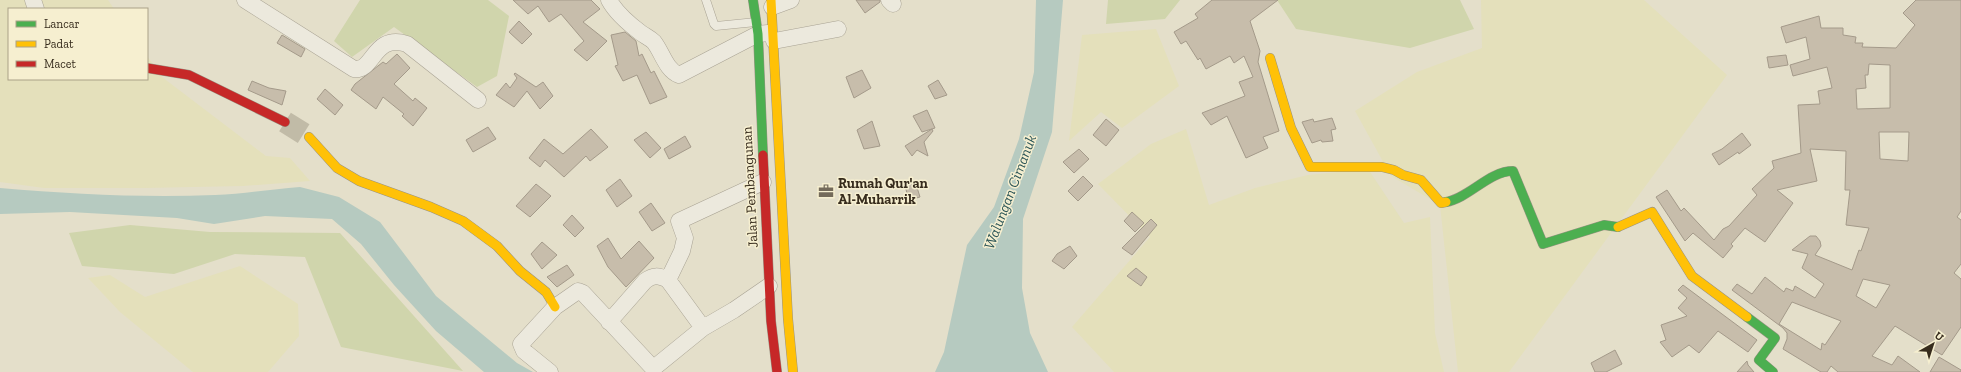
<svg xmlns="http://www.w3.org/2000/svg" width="1961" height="372" font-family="'Zilla Slab',serif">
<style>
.farmland{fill:#e4e0bb}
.green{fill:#d0d5ac}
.water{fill:#b6cac0}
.building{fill:#c7bdab;stroke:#a49a8a;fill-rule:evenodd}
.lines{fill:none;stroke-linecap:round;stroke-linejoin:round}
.secondary-tunnel{stroke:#c1bba7;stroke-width:22;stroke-dasharray:22 11;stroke-linecap:butt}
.lane-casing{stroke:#a9a394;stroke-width:9}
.street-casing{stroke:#a9a394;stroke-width:17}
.fast-casing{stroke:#999384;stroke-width:10}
.slow-casing{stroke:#999384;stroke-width:10}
.jam-casing{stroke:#999384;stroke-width:10}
.lane{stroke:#ece9dd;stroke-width:8}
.street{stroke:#ece9dd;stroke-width:16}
.fast{stroke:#4caf50;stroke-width:9}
.slow{stroke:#ffc107;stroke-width:9}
.jam{stroke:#c62828;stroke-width:9}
.labels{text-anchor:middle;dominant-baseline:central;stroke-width:3;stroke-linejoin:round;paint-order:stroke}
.poi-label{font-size:14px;font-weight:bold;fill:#372c1d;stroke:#f6efd0;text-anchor:start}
.street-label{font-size:14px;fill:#372c1d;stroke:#f6efd0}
.water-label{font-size:15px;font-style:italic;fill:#2b5557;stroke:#f6efd0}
</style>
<rect width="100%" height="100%" fill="#e4dfca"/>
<!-- farmland -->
<path class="farmland" d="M0 0H108L114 9H9V79H147V56L162 77 266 156 290 158 310 181 243 186 144 188H44L0 182Z
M1481 0H1644L1727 75 1509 372H1458L1440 205 1391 176 1355 111 1417 72 1482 48Z
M1156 29 1179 86 1122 128 1101 112 1069 141 1082 35Z
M1186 129 1209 205 1255 188 1308 175 1368 169 1404 223 1430 217 1435 333 1444 372H1114L1072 327 1150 237 1098 184 1151 144Z
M240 266 298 304 299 336 268 372H193L120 312 88 278 110 275 145 297Z"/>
<!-- green -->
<path class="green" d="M360 0H488L509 16 497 76 477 87 394 27 352 57 334 41Z
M1108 0H1180L1165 19 1106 24Z
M1277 0H1460L1474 29 1410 48 1296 29Z
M130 225 210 232 340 233 463 371 341 347 305 257 235 254 174 274 82 266 69 233Z"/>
<!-- water -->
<path class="water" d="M1036 0H1063L1052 132 1023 219 1022 288 1030 333 1048 372H935L944 352 967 245 994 207 1019 139 1034 72Z
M300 187 339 197 380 222 436 296 517 363 533 372H484L436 331 394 285 361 244 332 219 265 216 214 224 177 218 70 212 0 214V188C72 194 143 198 215 195 243 194 272 189 300 187Z"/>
<!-- building -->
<path class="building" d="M513 0H591L600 9 583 22 607 41 587 61 574 50 584 41 561 14 549 22 538 6 528 14Z
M856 0H880V2L865 13Z
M1212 0H1278L1250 21 1260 51 1258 62 1279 131 1263 137 1268 148 1246 158 1227 116 1211 125 1202 113 1245 96 1239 82 1253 77 1244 56 1234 63 1230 56 1206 69 1200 58 1198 60 1186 41 1181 44 1174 32 1198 18 1195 14Z
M1916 0H1961V211L1957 217 1961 220V264L1954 273 1961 279V327L1942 355 1895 326 1872 356 1892 365 1898 356 1920 372H1838L1831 366 1827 372H1821L1783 349 1787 339V333L1783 328 1732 290 1737 284 1752 294 1765 277 1784 292 1786 288 1793 291 1795 286 1815 298 1824 284 1802 268 1808 254 1792 250 1810 236H1816L1820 241 1821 246 1815 255 1852 270 1859 250 1861 251 1869 228 1846 225 1850 190H1845L1846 151 1810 149 1817 181 1777 190 1793 203 1765 242 1745 228 1731 244 1733 246 1723 258 1693 233 1685 241 1656 197 1667 190 1681 211 1684 208 1714 240 1723 229 1729 226 1757 195 1752 189 1774 168 1772 161 1801 153 1798 105 1820 104 1818 91 1832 88 1827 67 1793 76 1790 65 1810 59 1806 37 1786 43 1781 27 1819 16 1821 28H1843V35L1856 37 1855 43H1863L1862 47 1896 48 1915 25 1903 13ZM1869 64 1890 65V108L1857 109 1856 89 1866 88 1865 75H1868ZM1879 132H1909L1908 161 1880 159ZM1863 279 1890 285 1876 308 1856 296ZM1792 302 1841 321 1825 345 1822 343 1821 350 1779 324Z
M519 21 532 34 522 44 509 32Z
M625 32 636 41 639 56 642 54 651 73 654 71 667 97 650 104 637 75 623 81 615 66 618 65 611 35Z
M282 35 305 49 301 57 277 43Z
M397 54 410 68 394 84 413 101 415 98 427 108 413 126 402 116 404 114 383 97 376 109 351 90 355 84 383 62 386 64Z
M1786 55 1788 65 1769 68 1767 57Z
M862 70 871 88 854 98 846 77Z
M515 73 536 87 543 82 553 96 540 109 527 91 514 107 496 95 506 83 510 88 517 78 514 74Z
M938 80 947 95 935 99 928 86Z
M252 81 269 88 286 91 282 105 248 90Z
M325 89 343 105 335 115 317 99Z
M927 110 935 128 922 132 913 116Z
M1332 118 1336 129 1331 130 1333 141 1322 142 1321 140 1312 143 1302 122 1313 119 1314 122Z
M1106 119 1119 130 1106 146 1093 135Z
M872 121 880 146 864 149 857 130Z
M488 127 496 139 473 152 466 140Z
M591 129 608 147 590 161 586 156 564 177 545 160 540 167 529 158 544 139 563 154Z
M932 129 933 131 924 142 928 156 917 150 912 156 905 146Z
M646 132 661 148 650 158 634 140Z
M1742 133 1751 145 1739 154 1738 152 1719 165 1712 154 1722 149Z
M685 136 691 147 669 159 664 149Z
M1079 149 1089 159 1074 173 1063 162Z
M1083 176 1093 186 1078 201 1068 191Z
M620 179 632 196 617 207 606 190Z
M915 181 920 197 909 200 905 186Z
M536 184 551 196 530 217 516 206Z
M651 203 665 223 652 231 639 212Z
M1132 212 1144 223 1135 232 1124 221Z
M572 215 584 228 575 237 563 225Z
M1151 219 1157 225 1132 255 1122 248Z
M608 238 621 259 639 241 654 258 626 287 608 267 597 246Z
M542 242 557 255 542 269 531 254Z
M1070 246 1077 256 1064 269 1052 261 1057 254Z
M567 265 574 275 557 287 547 277Z
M1136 268 1147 277 1141 286 1127 276Z
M1683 285 1757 340 1748 352 1718 331 1699 353 1689 345 1672 357 1660 342 1666 340 1661 325 1687 316 1678 308 1687 298 1678 290Z
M1615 350 1622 364 1606 372H1595L1591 363Z
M1939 357 1961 370V372H1930Z
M1747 361 1748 365 1754 372H1737Z"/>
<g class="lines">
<!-- secondary-tunnel -->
<path class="secondary-tunnel" d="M285 122 309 137"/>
<!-- lane casing -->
<g class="lane-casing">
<path id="lane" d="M706 0 714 24 716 26 756 22"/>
</g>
<!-- street casing -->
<g class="street-casing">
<path id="street" d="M33 0 36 9
M245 0 354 69C374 72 373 33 407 44L478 100
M609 0C616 13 629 24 641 33 645 36 650 38 654 42 662 52 666 70 679 75L758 34 768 33
M889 0 893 4
M772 7 791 0
M774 41 838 29
M763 182 679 221 685 238 682 251 668 280 703 328 734 310 769 286
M609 322 645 281C653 275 658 275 668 280
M550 372 524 351 521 344 555 307 578 291 583 293 651 366 655 367 703 328"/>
</g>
<!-- fast casing -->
<g class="fast-casing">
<path id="fast" d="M753 0 758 34 763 155
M1446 202C1469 198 1489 171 1513 171L1543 244 1604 225 1618 227
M1747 317 1775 338 1759 360 1773 372"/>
</g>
<!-- slow casing -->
<g class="slow-casing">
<path id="slow" d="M771 0 788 319 793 372
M1270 58 1291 128 1310 167H1382L1394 170 1403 175 1421 180 1441 203 1446 202
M309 137 337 168 359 181 431 207 463 221 497 246 520 271 546 292 555 307
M1618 227 1652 212 1692 276 1747 317"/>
</g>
<!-- jam casing -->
<g class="jam-casing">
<path id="jam" d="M147 68 189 75 285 122
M763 155 771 321 777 372"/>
</g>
<!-- lane -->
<use href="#lane" class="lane"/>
<!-- street -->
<use href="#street" class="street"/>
<!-- fast -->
<use href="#fast" class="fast"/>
<!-- slow -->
<use href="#slow" class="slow"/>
<!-- jam -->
<use href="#jam" class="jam"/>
</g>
<!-- icons -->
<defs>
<g id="office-bare" transform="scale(1.2)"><path d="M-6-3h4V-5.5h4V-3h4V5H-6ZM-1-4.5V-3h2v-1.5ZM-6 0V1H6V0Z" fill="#746b5a" stroke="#f6efd0" stroke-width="2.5" paint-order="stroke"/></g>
</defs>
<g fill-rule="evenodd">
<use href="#office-bare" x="826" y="191"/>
</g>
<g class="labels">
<!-- poi labels -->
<g class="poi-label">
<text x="838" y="183">Rumah Qur'an<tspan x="838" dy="16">Al-Muharrik</tspan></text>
</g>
<!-- street labels -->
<g class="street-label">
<text transform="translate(750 187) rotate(-93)">Jalan Pembangunan</text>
</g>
<!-- water labels -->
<g class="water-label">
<text transform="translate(1010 192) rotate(-69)">Walungan Cimanuk</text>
</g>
</g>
<!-- legend -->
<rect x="8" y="8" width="140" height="72" fill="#f6efd0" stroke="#aaa188"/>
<rect x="16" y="21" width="20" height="6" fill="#4caf50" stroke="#aaa188"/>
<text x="44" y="28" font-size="12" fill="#372c1d">Lancar</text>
<rect x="16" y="41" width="20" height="6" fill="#ffc107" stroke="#aaa188"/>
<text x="44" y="48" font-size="12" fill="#372c1d">Padat</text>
<rect x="16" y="61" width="20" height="6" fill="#c62828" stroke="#aaa188"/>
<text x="44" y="68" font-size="12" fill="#372c1d">Macet</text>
<!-- north arrow -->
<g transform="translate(1933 344) rotate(39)" stroke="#f6efd0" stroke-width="3" paint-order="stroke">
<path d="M0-3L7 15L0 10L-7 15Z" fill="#372c1d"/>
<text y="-6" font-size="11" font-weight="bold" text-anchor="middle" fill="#372c1d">U</text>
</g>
</svg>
